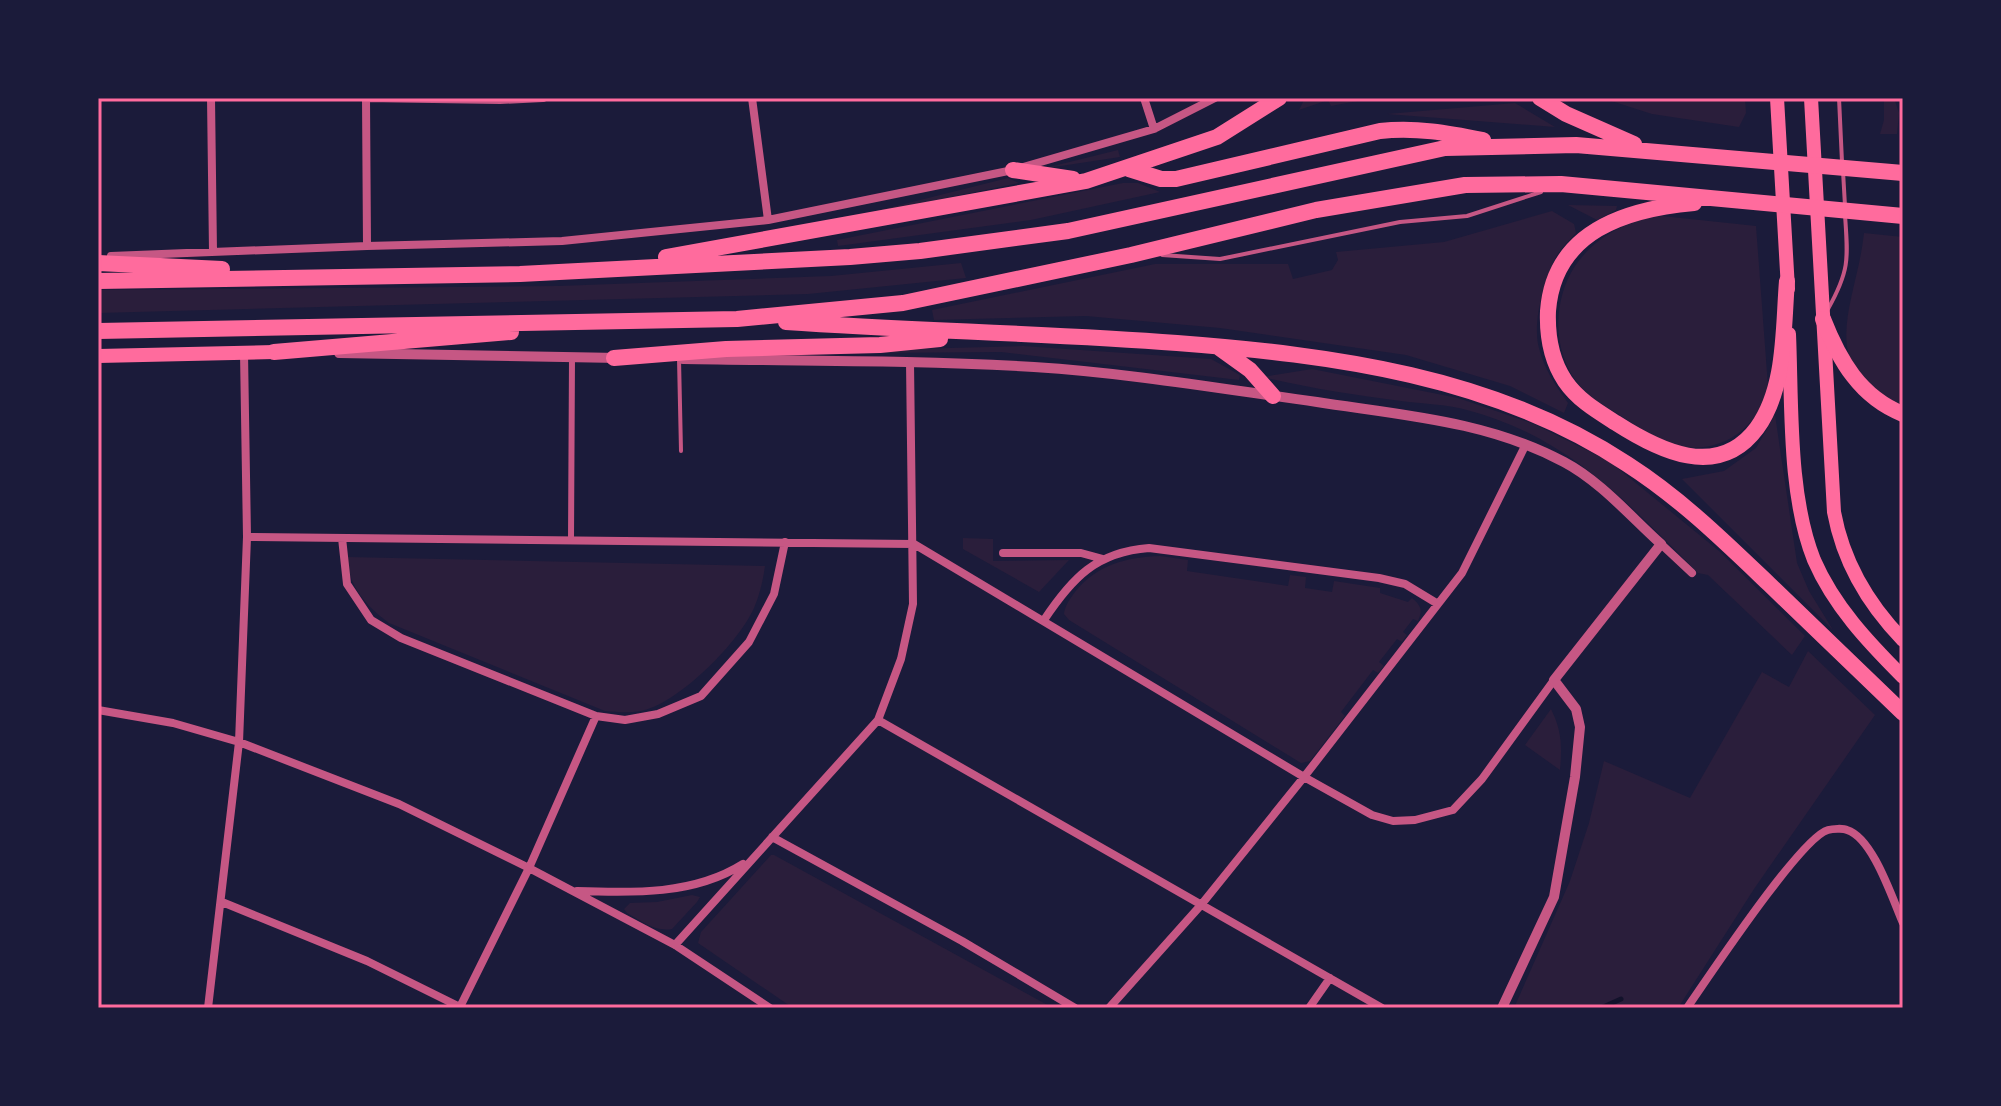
<svg xmlns="http://www.w3.org/2000/svg" width="2001" height="1106" font-family="Montserrat,sans-serif">
<style>
.green{fill:#2a1e3b}
.lines{fill:none;stroke-linecap:round;stroke-linejoin:round}
.stream{stroke:#12122b;stroke-width:5}
.service{stroke:#c65784;stroke-width:4}
.pedestrian{stroke:#c65784;stroke-width:6}
.minor{stroke:#c65784;stroke-width:8}
.tertiary{stroke:#c65784;stroke-width:10}
.primary{stroke:#ff6b9d;stroke-width:14}
.motorway{stroke:#ff6b9d;stroke-width:16}
.neatline{fill:none;stroke:#ff6b9d;stroke-width:3}
</style>
<rect width="100%" height="100%" fill="#1b1b3a"/>
<!-- green -->
<path class="green" d="M1305 98H1374L1331 106 1328 100 1299 110Z
M1602 98H1745L1746 113 1739 127 1652 114Z
M1884 98H1894L1899 113 1897 134H1880L1884 120Z
M1515 103 1555 127 1387 114Z
M1118 150 1120 157 1041 169Z
M1008 178 1019 183 844 219Z
M1123 183H1138L1160 192 1031 220 838 246 837 240Z
M1568 205 1617 206 1616 210 1597 220Z
M1552 211 1574 224 1576 233C1569 241 1561 248 1556 257 1544 279 1532 324 1539 348 1544 369 1556 386 1568 403L1564 413 1510 386 1406 355 1220 328 1086 316 934 320 932 310 1155 264H1288L1293 279 1332 270 1338 260 1336 252 1444 242Z
M1662 216 1756 226 1768 386C1760 430 1715 458 1672 444 1655 439 1639 427 1624 418 1609 408 1592 400 1580 386 1552 354 1552 301 1575 266 1595 237 1627 220 1662 216Z
M1864 233 1903 237V406C1811 369 1857 303 1864 233Z
M961 263 966 278 808 294 98 313V290L558 286 831 276Z
M1023 346 1211 359 1240 375 1239 380 1001 352 871 353 872 350Z
M1312 369 1458 398 1534 424 1609 461 1719 551 1805 636 1792 655 1708 575 1698 573C1628 503 1567 436 1467 410 1446 404 1422 404 1401 401 1354 395 1308 388 1262 377Z
M1775 415 1797 563 1809 591 1833 630 1682 479 1724 471 1756 448Z
M963 538 993 539V561L1069 560 1039 592 963 549Z
M1160 556 1188 560 1187 571 1288 586 1290 575 1306 577 1305 588 1332 592 1334 581 1380 588V593L1408 602 1412 598C1421 606 1423 609 1418 621L1413 619 1403 632 1407 635 1402 642 1397 639 1379 662 1384 666 1378 673 1373 670 1341 712 1345 716 1310 761 1301 763 1069 620 1064 614C1065 605 1070 599 1075 592 1096 565 1127 557 1160 556Z
M347 557 765 566C763 580 760 594 754 608 739 642 683 698 648 709 636 714 618 712 605 711L389 623C365 605 349 587 347 557Z
M1808 651 1875 715 1754 889 1678 1008H1514L1570 881 1589 823 1604 761 1690 798 1762 672 1789 687Z
M1551 709C1562 731 1562 747 1560 770L1525 745Z
M771 855H774L1053 1008H793L698 943 701 932Z
M692 895 700 897 697 902 672 929C655 932 641 921 627 913L624 909 630 903 657 902Z"/>
<g class="lines">
<!-- stream -->
<path class="stream" d="M1601 1008 1621 999"/>
<!-- service -->
<path class="service" d="M1839 98 1842 162
M1843 171 1845 206
M1162 255 1220 259 1400 222 1467 216 1541 192
M1828 309C1850 270 1848 258 1845 215
M679 359 681 451"/>
<!-- pedestrian -->
<path class="pedestrian" d="M571 540 572 358"/>
<!-- minor -->
<path class="minor" d="M211 98 213 252
M366 98 500 100 543 98
M366 98 367 246
M752 98 768 220
M1144 98 1154 129
M111 256 367 246 562 241 768 220 1013 170 1154 129 1215 98
M247 537 914 544 1304 777 1372 815 1393 821 1415 820 1453 810 1482 779 1554 680
M342 538 347 584 371 620 401 638 596 716 625 720 658 714 701 696 749 642 774 594 785 542
M1661 544 1692 573
M1003 553H1081L1103 559
M1044 620C1072 578 1096 552 1149 548L1379 578 1405 584 1438 604
M98 710 173 723 239 742 399 804 529 868 675 945 770 1008
M878 720 1382 1008
M772 837 962 941 1075 1008
M577 891C633 893 694 895 743 864
M222 902 367 961 462 1008
M675 945 878 720 901 659 913 604 910 362
M460 1007 529 868 596 716
M208 1008 239 742 247 537 244 353
M1109 1008 1201 905 1304 777 1462 573 1526 444
M1309 1008 1330 978
M1687 1008C1708 978 1801 837 1828 830 1832 829 1843 828 1847 830 1873 838 1892 898 1903 923"/>
<!-- tertiary -->
<path class="tertiary" d="M339 353 619 358
M683 359C800 361 917 360 1034 367 1129 373 1223 389 1317 402 1401 415 1488 421 1564 462 1600 481 1630 516 1661 544L1554 680 1576 709 1580 727 1575 777 1554 897 1502 1008"/>
<!-- primary -->
<path class="primary" d="M1777 98 1788 289
M1811 98 1834 512C1843 561 1868 604 1903 640
M1789 334C1792 404 1788 495 1814 560 1834 606 1868 642 1903 677
M98 356 274 352"/>
<!-- motorway -->
<path class="motorway" d="M1540 98 1566 114 1634 144
M1129 169 1161 179H1176L1380 131C1416 127 1448 133 1483 140
M1013 170 1073 179
M1694 203C1626 209 1554 231 1548 311 1547 336 1551 360 1565 381 1578 400 1597 411 1616 423 1658 450 1718 481 1757 428 1786 388 1783 329 1787 281
M666 257 1086 181 1217 137 1279 98
M98 263 222 269
M98 281 520 274 850 257 920 251 1068 231 1445 148 1576 145 1903 173
M1823 319C1839 360 1860 397 1903 414
M786 322C917 331 1047 333 1177 343 1333 355 1494 376 1627 464 1680 498 1724 541 1769 584 1814 627 1858 670 1903 713
M98 331 737 319 903 303 1131 255 1316 210 1465 185 1561 184 1903 216
M1218 347 1250 370 1273 396
M274 352 511 332
M614 358 726 349 880 345 940 339"/>
</g>
<!-- border -->
<rect width="2001" height="1106" fill="none" stroke="#1b1b3a" stroke-width="200"/>
<rect x="100" y="100" width="1801" height="906" class="neatline"/>
</svg>
